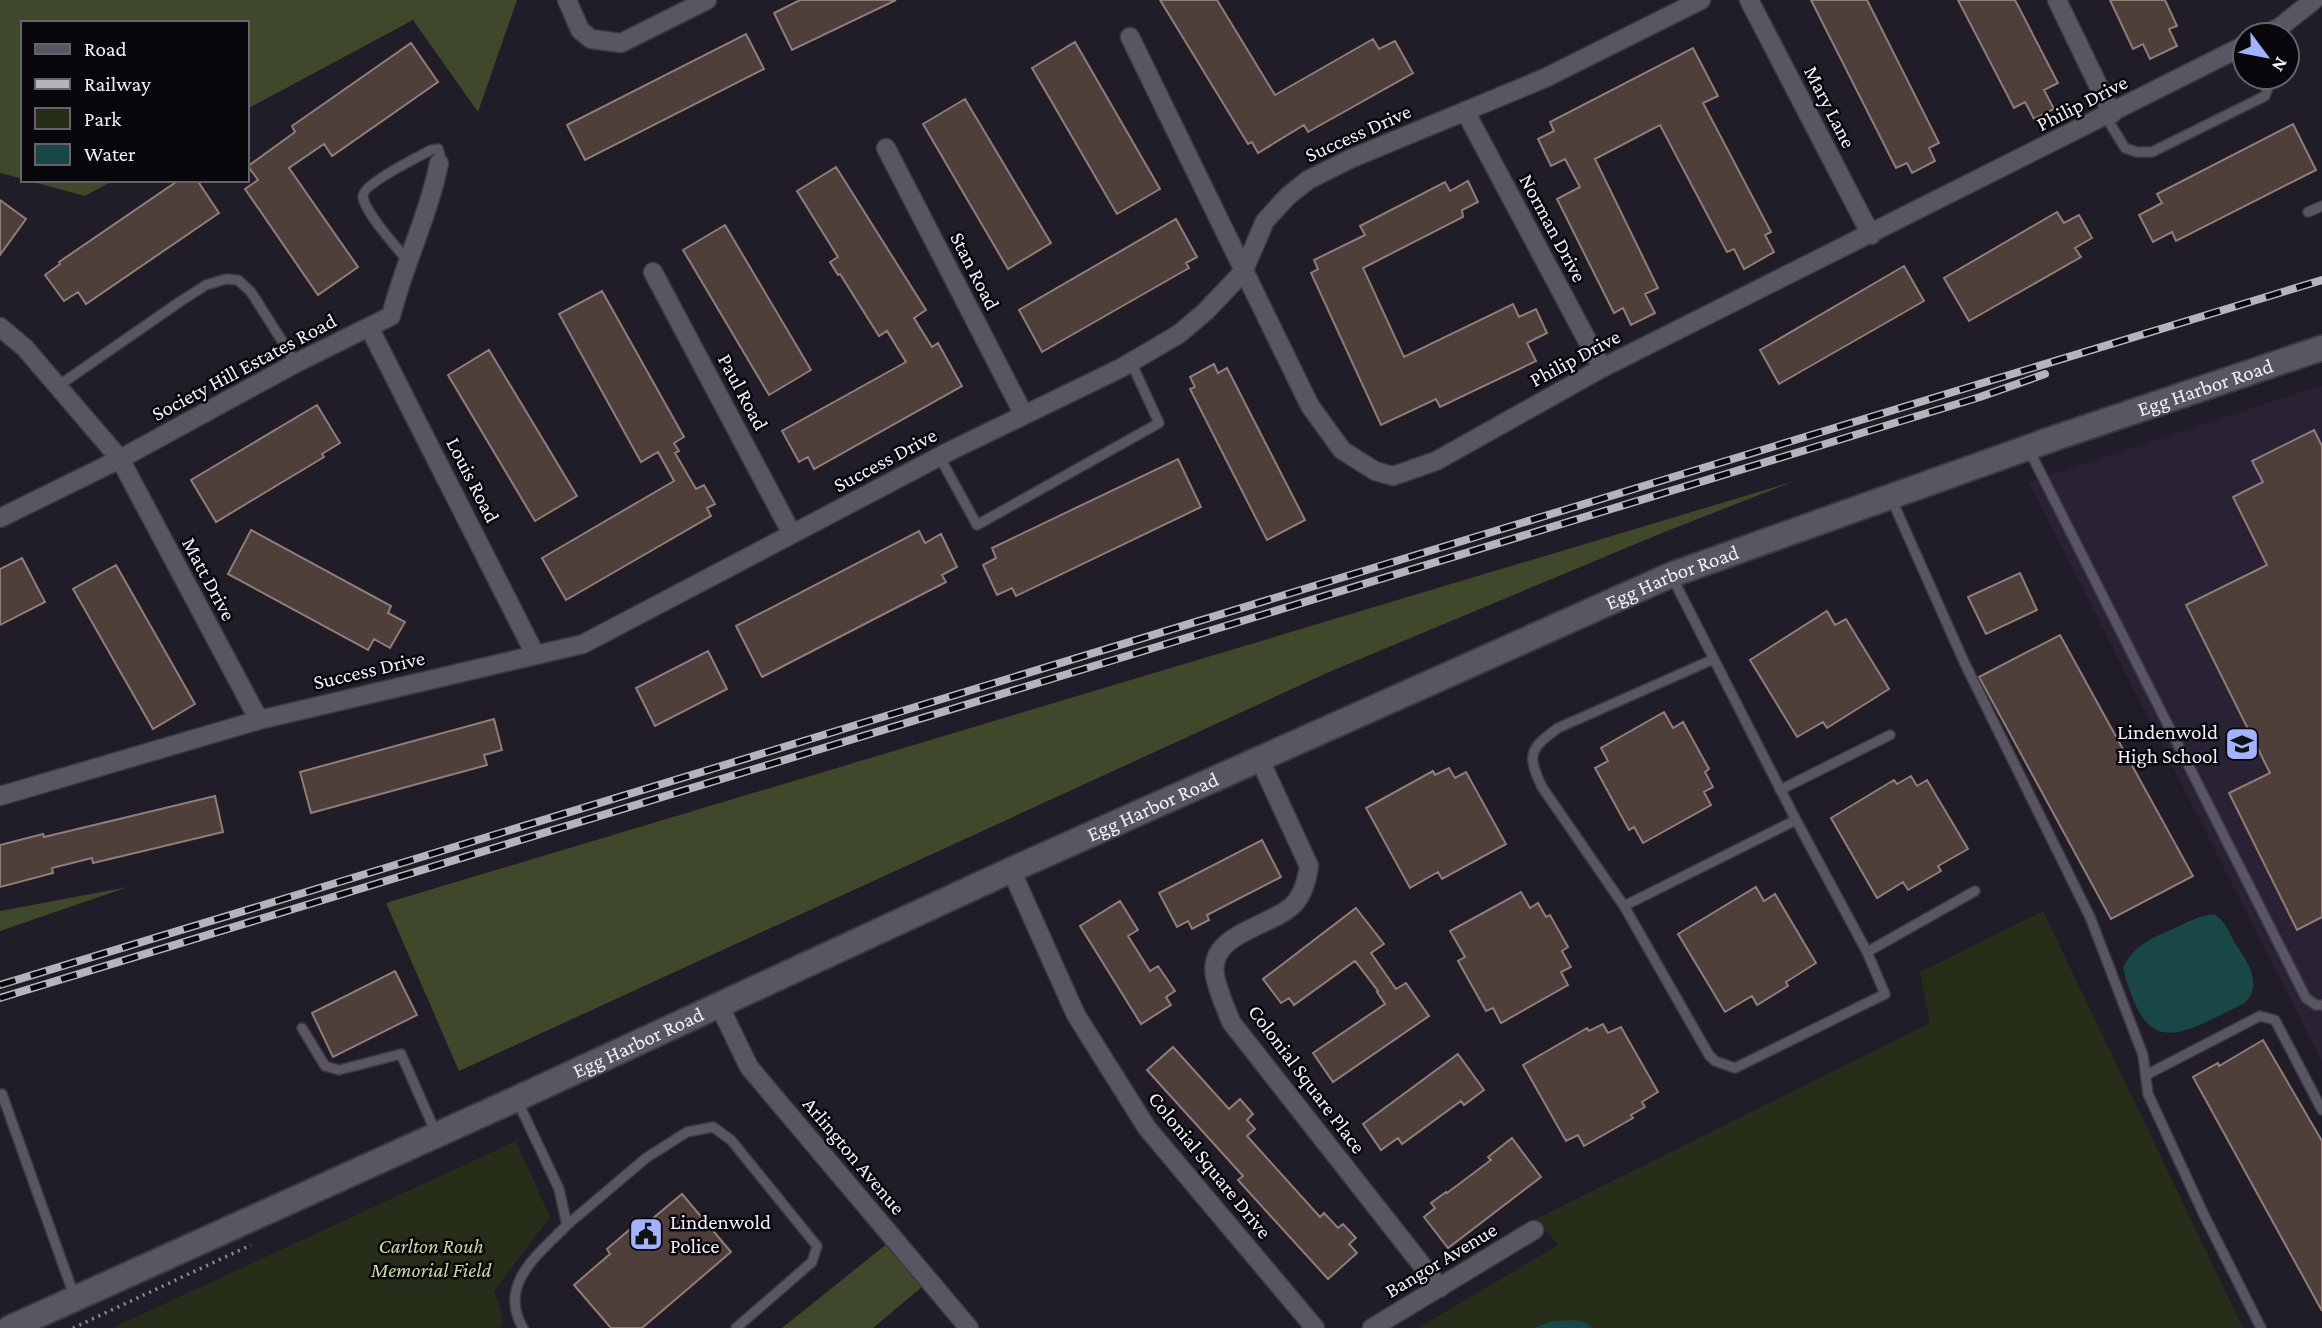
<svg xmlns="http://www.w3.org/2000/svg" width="2322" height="1328" font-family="'Crimson Pro',serif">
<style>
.built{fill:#292234}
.green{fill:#262d18}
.forest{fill:#3f482a}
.water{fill:#194647}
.building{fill:#4f3f3b;stroke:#907d79;stroke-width:2}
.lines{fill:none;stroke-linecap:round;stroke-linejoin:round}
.lane-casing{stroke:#3d3943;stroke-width:12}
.street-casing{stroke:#3d3943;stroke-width:21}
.secondary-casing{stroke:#3d3943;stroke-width:28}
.path{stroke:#908d97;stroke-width:3.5;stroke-dasharray:2 5;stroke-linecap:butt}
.lane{stroke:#5a5563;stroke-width:9}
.street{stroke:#5a5563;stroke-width:18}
.secondary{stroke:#5a5563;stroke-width:24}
.rail-casing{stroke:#b6b3bd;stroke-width:8}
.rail{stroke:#09070c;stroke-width:5;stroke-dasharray:16;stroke-linecap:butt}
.labels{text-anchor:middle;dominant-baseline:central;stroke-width:5;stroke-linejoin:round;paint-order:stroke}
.street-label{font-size:21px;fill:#f2eff8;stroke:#09070c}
.poi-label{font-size:21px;fill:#f2eff8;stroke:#09070c;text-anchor:end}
.park-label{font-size:21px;font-style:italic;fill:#c6d99f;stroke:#09070c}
</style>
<rect width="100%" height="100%" fill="#201c28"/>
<!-- built -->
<path class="built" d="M2322 385V1062L2029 482Z"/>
<!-- green -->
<path class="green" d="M2043 911 2243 1328H1594L1584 1322 1538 1325 1532 1328H1418L1558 1245 1536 1219 1930 1023 1920 972Z
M516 1141 550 1217 494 1291 503 1318 500 1328H112Z"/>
<!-- forest -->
<path class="forest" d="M0 0H517L478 112 413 20 247 109V23H23V179L0 173Z
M26 180H114L85 196Z
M1795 481 1662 533 1329 672 459 1071 386 903Z
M128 887 0 931V911Z
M893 1239 929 1281 873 1328H782Z"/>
<!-- water -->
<path class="water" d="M2214 914C2227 922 2229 934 2237 946 2248 963 2263 984 2245 1003 2177 1036 2147 1061 2123 968 2134 945 2150 939 2173 929 2187 922 2198 916 2214 914Z
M1571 1320 1584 1322 1594 1328H1532L1554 1321Z"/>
<!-- building -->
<path class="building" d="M800 0H896L792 50 774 13Z
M1160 0H1217L1275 95 1373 39 1379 49 1395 41 1413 73 1308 132 1304 125 1258 153 1252 142 1248 144Z
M1811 0H1867L1939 143 1929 148 1935 161 1912 173 1907 163 1896 168Z
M1958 0H2015L2058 83 2044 90 2054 109 2034 119 2025 102 2014 108Z
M2110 0H2165L2177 26 2169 29 2177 46 2150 59 2143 44 2133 49Z
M746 34 764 69 585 160 567 125Z
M1075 42 1160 189 1117 214 1032 68Z
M411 43 438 82 332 156 324 144 289 168 358 267 318 295 245 189 258 180 248 166 295 132 292 126Z
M1693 48 1718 96 1703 103 1771 232 1765 235 1774 252 1744 269 1734 249 1727 252 1660 125 1595 159 1658 288 1645 294 1655 313 1631 325 1623 308 1614 313 1557 199 1580 187 1565 159 1551 166 1538 139 1554 131 1550 122Z
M965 99 1051 243 1008 269 923 124Z
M2293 124 2316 170 2176 241 2172 232 2153 242 2139 215 2162 203 2157 194Z
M836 167 926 310 914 318 932 347 938 343 962 386 814 469 808 457 799 462 782 431 906 362 887 331 879 336 840 274 838 275 830 262 838 257 797 191Z
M179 180H197L219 213 86 304 78 292 64 301 45 275 60 264 59 262Z
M1468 181 1478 202 1462 210 1463 217 1363 268 1404 357 1513 304 1519 317 1536 309 1547 333 1527 343 1536 361 1440 407 1436 399 1381 425 1311 273 1318 269 1314 260 1365 235 1360 226 1445 182 1450 191Z
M0 200 26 219 0 255Z
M2057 212 2064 223 2079 215 2092 238 2075 248 2081 257 1969 321 1944 278Z
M1176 219 1197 257 1186 263 1189 268 1042 352 1019 310Z
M725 225 811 370 769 395 683 250Z
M1904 266 1924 301 1779 384 1760 350Z
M602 291 684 437 674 443 679 451 675 453 696 489 704 485 715 504 707 508 711 516 566 600 542 558 674 481 658 452 641 462 559 314Z
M489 350 577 496 535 521 448 375Z
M1214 364 1218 373 1227 368 1305 520 1267 540 1190 389 1195 387 1190 377Z
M317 405 340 443 322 454 324 457 216 522 191 480Z
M2314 430 2322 446V917L2297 930 2229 793 2270 773 2186 605 2267 565 2233 497 2263 482 2252 461Z
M1178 459 1201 507 1016 596 1012 588 997 595 983 565 996 558 992 548Z
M251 530 391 606 388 613 405 622 390 648 374 639 368 650 228 574Z
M919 531 925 543 941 534 957 567 942 575 946 582 762 677 736 626Z
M22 558 45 602 0 625V569Z
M116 565 195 704 153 729 73 589Z
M2020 573 2037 610 1986 634 1968 597Z
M1827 611 1835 625 1846 619 1889 689 1827 728 1823 722 1797 737 1750 660Z
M2060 635 2193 876 2111 919 1979 677Z
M708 651 727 689 655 726 636 688Z
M1664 712 1673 728 1683 722 1709 769 1705 772 1713 787 1704 792 1711 805 1643 843 1634 827 1629 830 1595 768 1608 761 1601 748Z
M494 719 502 750 484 755 487 765 311 813 300 772Z
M1449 768 1455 778 1466 772 1506 844 1442 879 1438 872 1410 888 1366 808 1433 771 1435 775Z
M1911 776 1917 786 1927 780 1968 849 1938 866 1941 871 1908 890 1903 882 1877 898 1831 818 1894 780 1897 784Z
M215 796 223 832 93 863 92 858 52 868 53 873 0 887V845L43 834 44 837Z
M1262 840 1281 877 1207 915 1209 920 1192 929 1188 921 1177 927 1159 893Z
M1756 887 1764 901 1775 894 1816 963 1786 982 1788 986 1757 1005 1752 996 1725 1012 1678 934Z
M1521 892 1530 908 1538 903 1546 917 1550 915 1568 947 1562 951 1571 967 1561 972 1568 985 1501 1023 1493 1008 1486 1011 1458 961 1465 957 1450 931Z
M1120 901 1138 930 1128 936 1150 971 1158 966 1175 991 1166 997 1171 1005 1141 1024 1080 926Z
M1356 908 1384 944 1371 953 1396 989 1406 983 1429 1016 1333 1082 1313 1053 1385 1004 1377 992 1378 991 1355 961 1294 1005 1289 998 1281 1003 1263 979Z
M395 971 417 1015 333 1057 312 1013Z
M1603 1024 1608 1033 1621 1027 1658 1092 1642 1102 1645 1107 1631 1115 1633 1118 1584 1146 1578 1135 1566 1141 1523 1065 1587 1028 1589 1031Z
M2263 1040 2322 1141V1311L2193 1077 2218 1063 2219 1066Z
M1173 1047 1229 1109 1240 1099 1253 1114 1247 1120 1255 1129 1247 1136 1320 1217 1324 1213 1338 1228 1343 1224 1356 1238 1349 1244 1357 1253 1328 1279 1238 1180 1243 1176 1147 1070Z
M1458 1054 1484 1090 1464 1105 1461 1101 1402 1144 1398 1138 1381 1150 1363 1124Z
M1512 1138 1541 1177 1448 1248 1424 1217 1435 1208 1431 1203 1446 1192 1447 1193 1491 1160 1488 1157Z
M682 1194 731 1252 642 1328H611L574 1285 610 1254 607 1249 642 1219 646 1224Z"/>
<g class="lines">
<!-- lane casing -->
<g class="lane-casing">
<path id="lane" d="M2106 117 2125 148 2137 152H2152L2265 96 2272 77
M2308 212 2322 206
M407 260C397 248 363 210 363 196 363 184 420 156 431 150L438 149 440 155 439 163
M58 386 181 301 206 285 226 279 238 280 251 292 296 363
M2029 450 2306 998 2316 1005H2322
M939 456 977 525 1159 423 1131 362
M1891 498 1965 664 2090 917 2143 1055 2148 1094 2204 1215 2261 1328
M1671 575 1796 820 1867 952 1885 994 1735 1068 1715 1061 1709 1055 1624 906 1542 787C1527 755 1529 749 1558 728L1714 659
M1780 790 1890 735
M1624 906 1796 820
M1867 952 1975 891
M302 1028 325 1066 339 1070 401 1054 436 1133
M2146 1075 2260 1016 2275 1020 2322 1110
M2 1094 75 1298
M517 1100 559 1189 567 1225C539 1254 497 1284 523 1328
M567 1225 646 1158 687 1132 713 1127 731 1140 817 1246 812 1262 736 1328"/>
</g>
<!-- street casing -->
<g class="street-casing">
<path id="street" d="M567 0 580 30 591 39 621 43 707 0
M1749 0 1871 235
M2057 0 2112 114
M2265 35 2280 27 2314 0
M1130 37 1310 406 1342 450 1375 471 1393 476 1436 461 1602 368 2245 45
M1465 111 1602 368
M886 148 1024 415
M653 272 792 534
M0 327 25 348 120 459 259 720
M369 327 535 654
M0 518 120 459 296 363 391 316C404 264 429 214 439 163
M1259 758 1309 866C1307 880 1303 895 1293 905 1271 927 1207 933 1215 976 1218 992 1226 1008 1231 1022L1440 1288
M0 796 259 720 583 644 950 451 1121 368 1179 334 1206 311 1243 272 1265 221 1288 196 1308 180 1350 159 1545 78 1701 0
M1011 870 1076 1015 1147 1128 1315 1328
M719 1005 749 1067 969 1328
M1372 1328 1534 1230"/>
</g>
<!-- secondary casing -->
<g class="secondary-casing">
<g id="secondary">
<path id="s1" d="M10 1328 516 1099 1011 870 1671 575 2055 438 2322 348"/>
</g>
</g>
<!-- path -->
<path class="path" d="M73 1328 251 1245"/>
<!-- lane -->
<use href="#lane" class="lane"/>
<!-- street -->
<use href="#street" class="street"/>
<!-- secondary -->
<use href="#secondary" class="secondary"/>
<!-- rail casing -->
<g class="rail-casing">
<path id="rail" d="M0 985 2322 280
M0 998 1980 397 2045 374"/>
</g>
<!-- rail -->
<use href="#rail" class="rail"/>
</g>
<!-- icons -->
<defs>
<g id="school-square" transform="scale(1.75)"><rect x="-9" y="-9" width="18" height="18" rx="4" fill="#a2b2fd" stroke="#09070c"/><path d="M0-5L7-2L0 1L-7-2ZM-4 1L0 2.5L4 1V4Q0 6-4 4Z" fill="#111"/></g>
<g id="civic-square" transform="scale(1.75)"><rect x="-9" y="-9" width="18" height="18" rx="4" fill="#a2b2fd" stroke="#09070c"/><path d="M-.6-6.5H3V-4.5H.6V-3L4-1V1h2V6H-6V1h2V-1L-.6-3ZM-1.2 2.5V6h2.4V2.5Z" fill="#111"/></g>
</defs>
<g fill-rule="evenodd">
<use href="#school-square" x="2242" y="744"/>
<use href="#civic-square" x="646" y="1234"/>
</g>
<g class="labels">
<!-- street labels -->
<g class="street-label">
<text transform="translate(2082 103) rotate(-27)">Philip Drive</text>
<text transform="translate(1830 107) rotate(63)">Mary Lane</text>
<text transform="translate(1358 133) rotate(-24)">Success Drive</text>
<text transform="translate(1553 228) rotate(62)">Norman Drive</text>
<text transform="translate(975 271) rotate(63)">Stan Road</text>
<text transform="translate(1575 358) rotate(-28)">Philip Drive</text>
<text transform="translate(244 367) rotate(-28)">Society Hill Estates Road</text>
<text stroke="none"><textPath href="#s1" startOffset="2390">Egg Harbor Road</textPath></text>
<text transform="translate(743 392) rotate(62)">Paul Road</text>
<text transform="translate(885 460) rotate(-28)">Success Drive</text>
<text transform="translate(473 480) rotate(63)">Louis Road</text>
<text stroke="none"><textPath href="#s1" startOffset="1824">Egg Harbor Road</textPath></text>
<text transform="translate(209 579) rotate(62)">Matt Drive</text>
<text transform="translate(369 670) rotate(-13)">Success Drive</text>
<text stroke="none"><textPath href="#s1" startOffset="1256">Egg Harbor Road</textPath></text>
<text stroke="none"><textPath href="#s1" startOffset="690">Egg Harbor Road</textPath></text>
<text transform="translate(1307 1079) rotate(53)">Colonial Square Place</text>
<text transform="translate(854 1156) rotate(50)">Arlington Avenue</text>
<text transform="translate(1210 1165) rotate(51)">Colonial Square Drive</text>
<text transform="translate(1441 1260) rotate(-31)">Bangor Avenue</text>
</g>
<!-- poi labels -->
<g class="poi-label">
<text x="2218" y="732">Lindenwold<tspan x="2218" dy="24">High School</tspan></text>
<text x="670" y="1222" text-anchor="start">Lindenwold<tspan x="670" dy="24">Police</tspan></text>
</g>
<!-- park labels -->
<g class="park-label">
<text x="431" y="1246">Carlton Rouh<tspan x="431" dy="24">Memorial Field</tspan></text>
</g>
</g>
<!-- legend -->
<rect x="21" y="21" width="228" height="161" fill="#09070c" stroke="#66646a" stroke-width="2"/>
<rect x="35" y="44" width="35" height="10" fill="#5a5563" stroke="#66646a" stroke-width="2"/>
<text x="84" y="56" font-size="21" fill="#f2eff8">Road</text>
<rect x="35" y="79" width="35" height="10" fill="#b6b3bd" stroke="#66646a" stroke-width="2"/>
<text x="84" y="91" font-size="21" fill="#f2eff8">Railway</text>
<rect x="35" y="108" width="35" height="21" fill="#262d18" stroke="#66646a" stroke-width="2"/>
<text x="84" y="126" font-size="21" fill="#f2eff8">Park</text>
<rect x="35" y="144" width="35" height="21" fill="#194647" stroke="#66646a" stroke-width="2"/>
<text x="84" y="161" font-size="21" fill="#f2eff8">Water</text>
<!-- north arrow -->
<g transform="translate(2266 56) rotate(122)"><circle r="33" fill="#09070c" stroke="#66646a" stroke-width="2"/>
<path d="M0-5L12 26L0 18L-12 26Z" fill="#a2b2fd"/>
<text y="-10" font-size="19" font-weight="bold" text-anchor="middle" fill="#f2eff8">N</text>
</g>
</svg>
